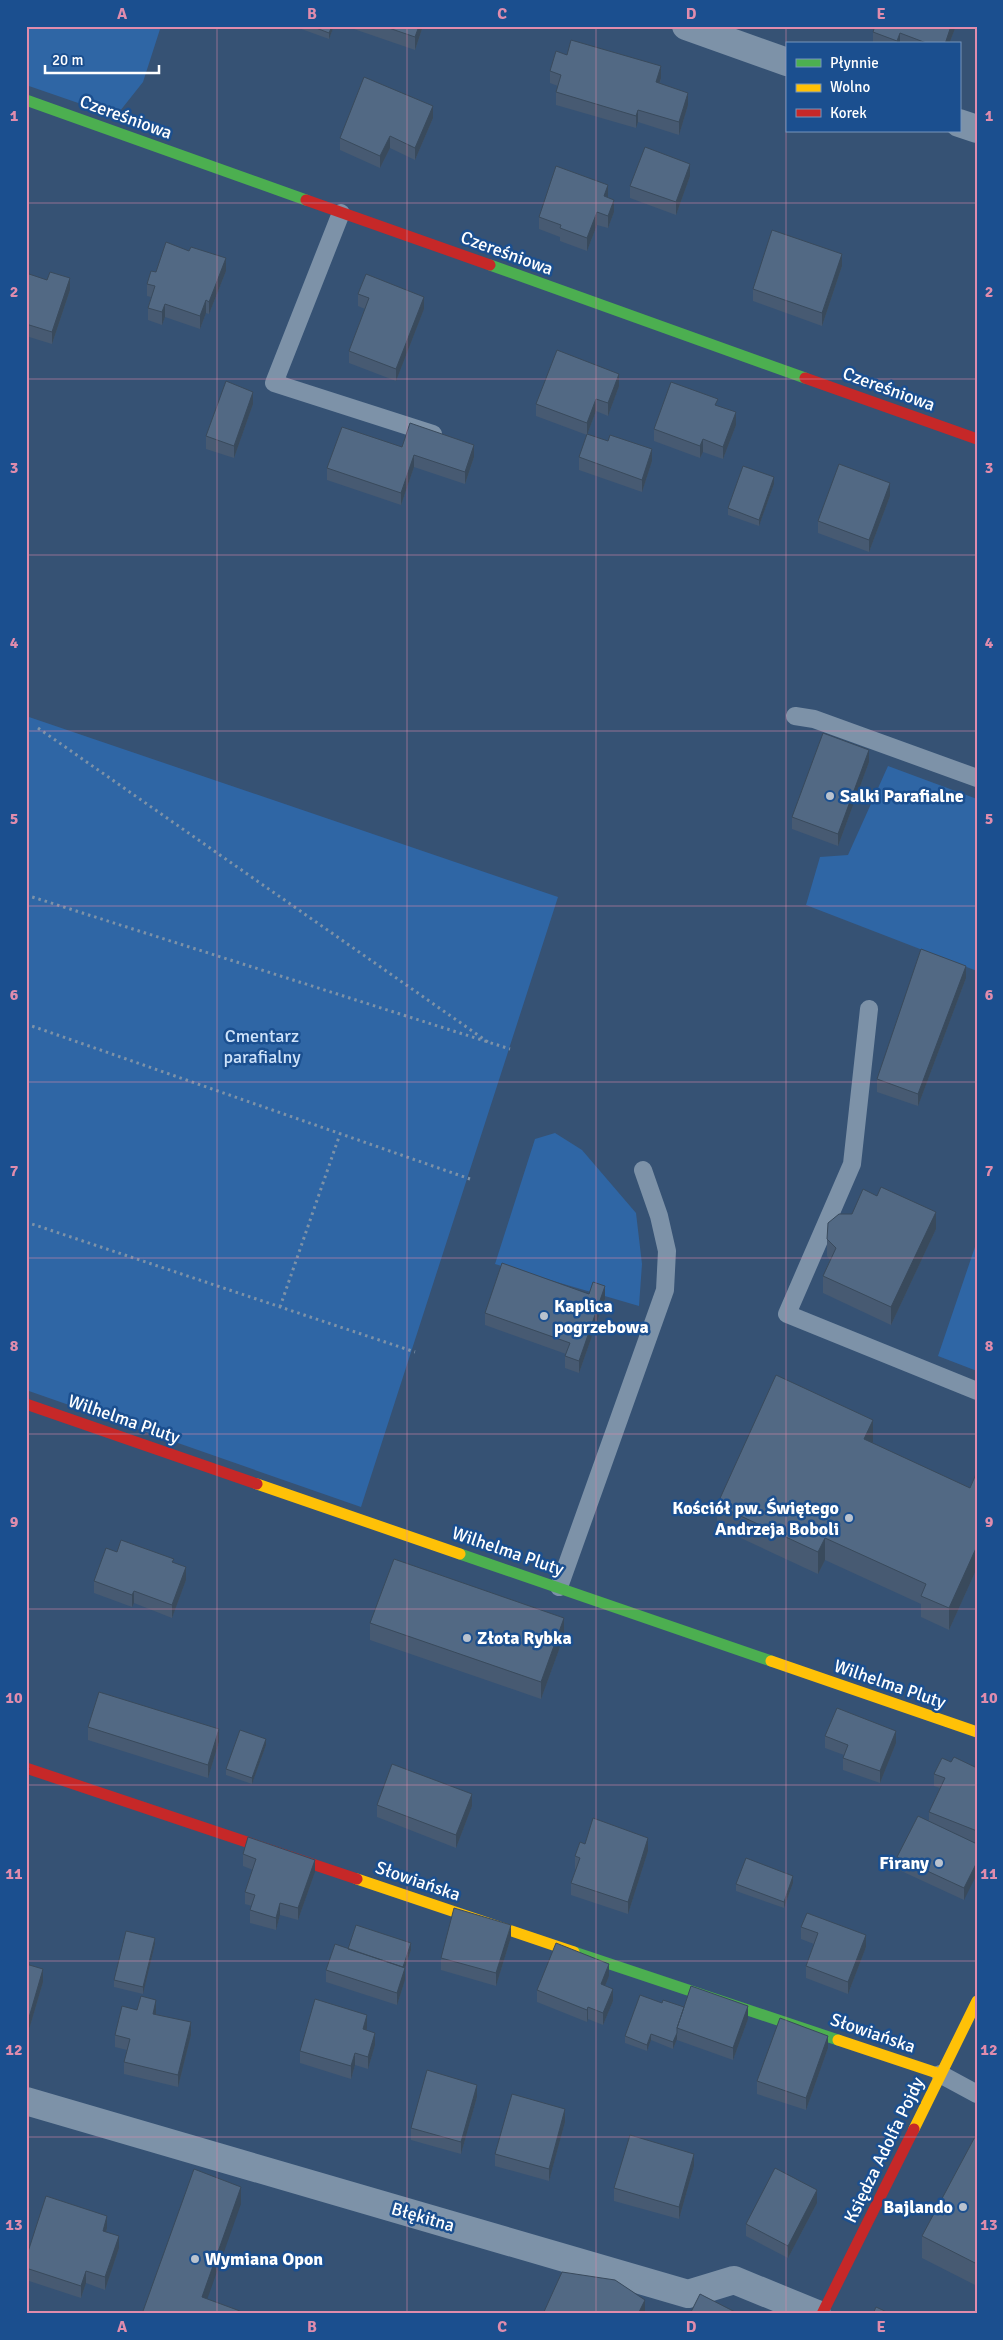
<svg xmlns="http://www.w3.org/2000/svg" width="1003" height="2340" font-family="Signika,sans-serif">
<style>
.green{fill:#2f66a5}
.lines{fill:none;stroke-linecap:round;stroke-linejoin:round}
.path{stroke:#7d92a8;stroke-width:3;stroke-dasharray:2.5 4;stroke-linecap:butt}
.lane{stroke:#7d92a8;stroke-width:18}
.street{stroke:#7d92a8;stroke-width:28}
.fast{stroke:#4caf50;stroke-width:11}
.slow{stroke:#ffc107;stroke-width:11}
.jam{stroke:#c62828;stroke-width:11}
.wall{fill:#475a72}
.shaded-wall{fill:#394a5c}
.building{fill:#526984;stroke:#394a5c}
.grid{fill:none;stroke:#e08cad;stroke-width:1;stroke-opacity:0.55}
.poi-dot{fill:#b9c2ce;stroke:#1b4f8f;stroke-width:2}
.labels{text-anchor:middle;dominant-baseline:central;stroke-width:5;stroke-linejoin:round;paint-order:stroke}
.street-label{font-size:18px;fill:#fff;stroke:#1b4f8f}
.poi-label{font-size:18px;font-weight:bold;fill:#fff;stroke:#1b4f8f;text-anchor:start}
.park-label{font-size:18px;fill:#cfe3fa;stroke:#1b4f8f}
.neatline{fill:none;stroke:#e08cad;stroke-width:2}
.grid-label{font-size:16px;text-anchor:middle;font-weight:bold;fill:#e08cad}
</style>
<rect width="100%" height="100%" fill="#365274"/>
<!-- green -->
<path class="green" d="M26 26H161L143 82 116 116 26 85Z
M26 716 558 897 361 1507 26 1390Z
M888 766 977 799V971L806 905 820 857 848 855Z
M555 1133 582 1150 636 1213 642 1264 639 1306 495 1264 535 1139Z
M977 1241V1371L938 1356Z"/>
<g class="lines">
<!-- path -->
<path class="path" d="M38 728 488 1042
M26 895 510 1049
M26 1024 470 1179
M26 1222 415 1352
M280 1307 340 1134"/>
<!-- lane -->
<path class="lane" d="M341 213 274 383 433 434
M795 716 814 719 977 778
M869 1009 852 1164 787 1314 977 1391
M559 1587 665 1290 667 1251 659 1216 643 1170
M940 2074 977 2094"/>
<!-- street -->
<path class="street" d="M686 26 787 62
M959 123 977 129
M26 2101 688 2294 734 2280 817 2314"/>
<!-- fast -->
<path class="fast" d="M26 100 306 200
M490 265 805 378
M460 1554 771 1661
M574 1952 838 2040"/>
<!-- slow -->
<path class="slow" d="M257 1484 460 1554
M771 1661 977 1732
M357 1879 574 1952
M838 2040 940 2074
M914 2129 977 2001"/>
<!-- jam -->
<path class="jam" d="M306 200 490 265
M805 378 977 439
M26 1404 257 1484
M26 1768 357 1879
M822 2314 914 2129"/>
</g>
<!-- wall -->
<path class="wall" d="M293 26H334L329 39Z
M351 26H423L415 50 351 28Z
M875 26H956L949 44H873V32Z
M567 55 661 78 660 83 688 105 679 135 638 122 636 128 556 105V92L558 86 550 83V71Z
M433 118 415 160 390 148 380 168 340 150V138Z
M690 176 676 215 630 198V186Z
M608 197 614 212 608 228 597 225 587 251 560 241V237L539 229V217Z
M842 266 822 326 753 301V289Z
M226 271 209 314 206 313 200 329 165 317 162 325 148 320V308L151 297 147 296V284L156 272Z
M26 273 70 290 52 344 26 336Z
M358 294 424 309 396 381 349 363V351L365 309 358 306Z
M619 386 608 416 596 411 587 435 536 416V404Z
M253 404 234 458 206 449V436Z
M718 406 736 425 723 459 703 452 700 458 654 441V429Z
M608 441 652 461 642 492 579 470V457Z
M402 447 474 457 465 484 414 467 401 505 327 480V468Z
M774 484 759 526 728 515V508Z
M890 496 869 552 818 533V521Z
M869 762 838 846 792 829V817Z
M966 978 918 1106 877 1092V1079Z
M936 1229 891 1325 823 1293V1276L830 1260 827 1256V1239Z
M589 1294 605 1299 579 1373 565 1368V1356L566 1354 485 1325V1313Z
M873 1442 872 1443 970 1488 977 1474V1568L949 1630 921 1617V1604L825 1560 818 1574 717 1527V1505Z
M117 1552 174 1563 186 1580 172 1618 134 1603 132 1607 94 1593V1581Z
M370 1623 564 1636 541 1699 370 1640Z
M88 1727 219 1742 208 1778 88 1740Z
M825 1736 896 1743 880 1783 843 1770V1758L844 1755 825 1748Z
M266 1745 252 1784 226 1775V1769Z
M951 1762 977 1768V1844L969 1840 964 1900 897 1869V1857L929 1821V1812L940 1788 934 1786V1774Z
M377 1805 472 1806 456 1848 377 1817Z
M585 1844 648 1851 628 1914 571 1895V1883L576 1869H575V1856Z
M243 1854 315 1872 298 1920 280 1915 276 1930 250 1923V1910L252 1906 245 1904V1892L253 1870 243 1866Z
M793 1883 784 1908 736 1891V1884Z
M801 1927 866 1947 848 1994 806 1978V1966L814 1944 801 1939Z
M511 1937 496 1986 441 1970V1958Z
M155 1944 143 1994 114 1987V1980Z
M348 1949 411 1950 405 1968V1980L397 2005 326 1982V1970Z
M26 1964 43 1982 28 2033H26Z
M609 1976 605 1986 613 2001 603 2025 588 2019 587 2022 537 2002V1990Z
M662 2003 748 2019 733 2060 677 2040V2039L673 2049 651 2040 647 2051 625 2043V2036Z
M137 2010 156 2013V2014L191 2035 178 2087 124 2074V2062L127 2050 115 2047V2035Z
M367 2028 366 2030 375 2045 368 2069 355 2065 351 2079 300 2063V2051Z
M828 2048 806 2110 757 2094V2081Z
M477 2097 461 2154 411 2140V2128Z
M565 2122 549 2181 495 2166V2154Z
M977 2133V2286L922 2258V2236Z
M694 2166 679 2219 614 2201V2188Z
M817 2203 788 2258 746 2236V2224Z
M107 2228 106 2232 119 2248 105 2290 86 2283 81 2298 26 2280V2258Z"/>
<!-- shaded-wall -->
<path class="shaded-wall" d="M332 26H334L329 39V33Z
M419 26H423L415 50V37Z
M951 26H956L949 44H945Z
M900 33V44H897V41Z
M661 66V78L656 94V82Z
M688 93V105L679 135V122Z
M433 106V118L415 160V148Z
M638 110V122L636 128V116Z
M390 136V148L380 168V156Z
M690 164V176L676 215V202Z
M608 185V197L604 196Z
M614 200V212L608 228V216Z
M597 212V225L587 251V238Z
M842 254V266L822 326V313Z
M226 258V271L209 314V302Z
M70 278V290L52 344V332Z
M424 297V309L396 381V369Z
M206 300V313L200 329V316Z
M165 304V317L162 325V312Z
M619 374V386L608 416V403Z
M253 392V404L234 458V446Z
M596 399V411L587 435V423Z
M736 412V425L723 459V447Z
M703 439V452L700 458V446Z
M474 445V457L465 484V472Z
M652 449V461L642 492V480Z
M414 455V467L401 505V493Z
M774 477V484L759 526V520Z
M890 483V496L869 552V540Z
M869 750V762L838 846V834Z
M966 966V978L918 1106V1094Z
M936 1212V1229L891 1325V1307Z
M605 1286V1299L579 1373V1361Z
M873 1420V1442L864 1461V1439Z
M825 1538V1560L818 1574V1552Z
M977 1546V1568L949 1630V1608Z
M186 1567V1580L172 1618V1605Z
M134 1591V1603L132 1607V1595Z
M564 1618V1636L541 1699V1682Z
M219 1729V1742L208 1778V1765Z
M896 1731V1743L880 1783V1771Z
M266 1739V1745L252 1784V1778Z
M29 1768V1780L26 1790V1778Z
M472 1794V1806L456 1848V1835Z
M648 1838V1851L628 1914V1902Z
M315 1860V1872L298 1920V1908Z
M977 1862V1874L964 1900V1888Z
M793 1876V1883L784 1908V1902Z
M280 1903V1915L276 1930V1918Z
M511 1925V1937L496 1986V1973Z
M866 1935V1947L848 1994V1982Z
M155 1938V1944L143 1994V1987Z
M411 1943V1950L405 1968V1980L397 2005V1993L403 1968Z
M609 1964V1976L601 1996V1984Z
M43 1969V1982L28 2033V2021Z
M613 1989V2001L603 2025V2013Z
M156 2000V2013L153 2026V2014Z
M748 2006V2019L733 2060V2048Z
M588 2007V2019L587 2022V2010Z
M367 2015V2028L363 2042V2029Z
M191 2022V2035L178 2087V2075Z
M375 2033V2045L368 2069V2057Z
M677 2033V2039L673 2049V2042Z
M651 2034V2040L647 2051V2045Z
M828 2036V2048L806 2110V2098Z
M355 2053V2065L351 2079V2066Z
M477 2085V2097L461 2154V2142Z
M565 2109V2122L549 2181V2169Z
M694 2154V2166L679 2219V2207Z
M241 2187V2204L202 2314V2297Z
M817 2190V2203L788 2258V2246Z
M107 2216V2228L103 2243V2231Z
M119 2236V2248L105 2290V2277Z
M86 2271V2283L81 2298V2286Z
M645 2300V2312L644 2314H638Z"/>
<!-- building -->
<path class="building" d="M311 26H332L329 33Z
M383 26H419L415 37Z
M875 26H951L945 44H929L900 33 897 41 873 32Z
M571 40 661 66 656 82 688 93 679 122 638 110 636 116 556 92 561 75 550 71 556 51 567 55Z
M364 77 433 106 415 148 390 136 380 156 340 138Z
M645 147 690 164 676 202 630 186Z
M556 166 608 185 604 196 614 200 608 216 597 212 587 238 560 228 561 225 539 217Z
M772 230 842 254 822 313 753 289Z
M166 242 189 251 191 247 226 258 209 302 206 300 200 316 165 304 162 312 148 308 155 286 147 284 151 271 156 272Z
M50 272 70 278 52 332 26 324V273L47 280Z
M366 274 424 297 396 369 349 351 369 298 358 294Z
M557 350 619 374 608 403 596 399 587 423 536 404Z
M226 381 253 392 234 446 206 436Z
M671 382 718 399 715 405 736 412 723 447 703 439 700 446 654 429Z
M410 423 474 445 465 472 414 455 401 493 327 468 342 427 402 447Z
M587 434 608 441 610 435 652 449 642 480 579 457Z
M839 464 890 483 869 540 818 521Z
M743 466 774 477 759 520 728 508Z
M823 733 869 750 838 834 792 817Z
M921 949 966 966 918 1094 877 1079Z
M881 1187 936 1212 891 1307 823 1276 836 1248 827 1239 828 1223 839 1214H852L863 1189 877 1196Z
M502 1263 589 1294 593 1282 605 1286 579 1361 565 1356 570 1343 485 1313Z
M776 1375 873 1420 864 1439 970 1488 976 1474H977V1546L949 1608 921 1596 926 1584 825 1538 818 1552 717 1505Z
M121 1540 174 1559 172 1562 186 1567 172 1605 134 1591 132 1595 94 1581 106 1548 117 1552Z
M394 1559 564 1618 541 1682 370 1623Z
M99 1692 219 1729 208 1765 88 1727Z
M837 1708 896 1731 880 1771 843 1758 848 1745 825 1736Z
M240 1730 266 1739 252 1778 226 1769Z
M954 1757 977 1768V1831L929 1812 945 1778 934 1774 942 1758 951 1762Z
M392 1764 472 1794 456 1835 377 1805Z
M26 1767 29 1768 26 1778Z
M918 1816 977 1844V1862L964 1888 897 1857Z
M593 1818 648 1838 628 1902 571 1883 580 1858 575 1856 580 1842 585 1844Z
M248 1837 315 1860 298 1908 280 1903 276 1918 250 1910 255 1895 245 1892 256 1859 243 1854Z
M746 1858 793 1876 784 1902 736 1884Z
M454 1908 511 1925 496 1973 441 1958Z
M807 1913 866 1935 848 1982 806 1966 818 1933 801 1927Z
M356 1925 411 1943 403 1967 348 1949Z
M126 1931 155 1938 143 1987 114 1980Z
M556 1943 609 1964 601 1984 613 1989 603 2013 588 2007 587 2010 537 1990Z
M335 1944 405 1968 397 1993 326 1970Z
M26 1964 43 1969 28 2021 26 2020Z
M691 1986 748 2006 733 2048 677 2028Z
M640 1995 662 2003 663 2000 684 2007 677 2028V2033L673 2042 651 2034 647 2045 625 2036Z
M141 1996 156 2000 153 2014 191 2022 178 2075 124 2062 130 2039 115 2035 122 2006 137 2010Z
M315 1999 367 2015 363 2029 375 2033 368 2057 355 2053 351 2066 300 2051Z
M780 2018 828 2036 806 2098 757 2081Z
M427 2070 477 2085 461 2142 411 2128Z
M512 2094 565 2109 549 2169 495 2154Z
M977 2133V2264L922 2236Z
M630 2135 694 2154 679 2207 614 2188Z
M775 2168 817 2190 788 2246 746 2224Z
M194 2169 241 2187 202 2297 240 2311 239 2314H142Z
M46 2196 107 2216 103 2231 119 2236 105 2277 86 2271 81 2286 26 2268V2258Z
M562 2272 615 2280 645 2300 638 2314H543Z
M700 2294 739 2314H690Z
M876 2307 891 2314H873Z"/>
<!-- grid -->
<path class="grid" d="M217 26V2314M407 26V2314M596 26V2314M786 26V2314M26 203H977M26 379H977M26 555H977M26 731H977M26 906H977M26 1082H977M26 1258H977M26 1434H977M26 1609H977M26 1785H977M26 1961H977M26 2137H977"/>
<!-- markers -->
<g class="poi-dot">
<circle cx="830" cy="796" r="5"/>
<circle cx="544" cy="1316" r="5"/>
<circle cx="849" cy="1518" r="5"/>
<circle cx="467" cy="1638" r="5"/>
<circle cx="939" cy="1863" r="5"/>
<circle cx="963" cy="2207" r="5"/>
<circle cx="195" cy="2259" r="5"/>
</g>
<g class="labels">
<!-- street labels -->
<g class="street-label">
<text transform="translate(126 117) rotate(20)">Czereśniowa</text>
<text transform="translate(507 253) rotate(20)">Czereśniowa</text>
<text transform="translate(889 389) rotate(20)">Czereśniowa</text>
<text transform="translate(124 1419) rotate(19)">Wilhelma Pluty</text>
<text transform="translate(508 1551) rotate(19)">Wilhelma Pluty</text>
<text transform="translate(890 1684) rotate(19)">Wilhelma Pluty</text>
<text transform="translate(418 1881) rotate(19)">Słowiańska</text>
<text transform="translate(873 2033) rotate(19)">Słowiańska</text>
<text transform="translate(884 2150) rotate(-64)">Księdza Adolfa Pojdy</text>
<text transform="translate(423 2217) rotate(16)">Błękitna</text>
</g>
<!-- poi labels -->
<g class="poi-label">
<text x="840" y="796">Salki Parafialne</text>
<text x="554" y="1306">Kaplica<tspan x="554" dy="21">pogrzebowa</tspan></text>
<text x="839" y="1508" text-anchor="end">Kościół pw. Świętego<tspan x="839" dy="21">Andrzeja Boboli</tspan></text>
<text x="477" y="1638">Złota Rybka</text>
<text x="929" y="1863" text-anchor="end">Firany</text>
<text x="953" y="2207" text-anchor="end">Bajlando</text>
<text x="205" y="2259">Wymiana Opon</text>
</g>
<!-- park labels -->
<g class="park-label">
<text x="262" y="1036">Cmentarz<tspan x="262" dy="21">parafialny</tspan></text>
</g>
</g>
<!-- border -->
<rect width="1003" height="2340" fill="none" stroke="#1b4f8f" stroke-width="55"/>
<!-- legend -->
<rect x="786" y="42" width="175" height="90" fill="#1b4f8f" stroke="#7695bc"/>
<rect x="796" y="59" width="25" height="8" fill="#4caf50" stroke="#7695bc"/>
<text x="830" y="68" font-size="15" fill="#ffffff">Płynnie</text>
<rect x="796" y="84" width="25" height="8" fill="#ffc107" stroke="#7695bc"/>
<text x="830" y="92" font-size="15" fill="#ffffff">Wolno</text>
<rect x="796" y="109" width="25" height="8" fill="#c62828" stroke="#7695bc"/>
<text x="830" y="118" font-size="15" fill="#ffffff">Korek</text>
<!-- scale -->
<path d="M45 65v8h114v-8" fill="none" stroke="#ffffff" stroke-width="2.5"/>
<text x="52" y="65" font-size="15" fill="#ffffff" stroke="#1b4f8f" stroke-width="4" paint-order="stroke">20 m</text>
<rect x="28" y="28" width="948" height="2284" class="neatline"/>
<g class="grid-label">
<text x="122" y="19">A</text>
<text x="312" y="19">B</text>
<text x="502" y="19">C</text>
<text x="691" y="19">D</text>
<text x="881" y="19">E</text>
<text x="14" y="121">1</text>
<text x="989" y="121">1</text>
<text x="14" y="297">2</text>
<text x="989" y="297">2</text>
<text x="14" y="473">3</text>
<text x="989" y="473">3</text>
<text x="14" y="648">4</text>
<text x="989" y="648">4</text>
<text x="14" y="824">5</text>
<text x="989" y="824">5</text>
<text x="14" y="1000">6</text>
<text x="989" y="1000">6</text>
<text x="14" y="1176">7</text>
<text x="989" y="1176">7</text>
<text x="14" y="1351">8</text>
<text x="989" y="1351">8</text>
<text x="14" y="1527">9</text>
<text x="989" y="1527">9</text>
<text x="14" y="1703">10</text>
<text x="989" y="1703">10</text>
<text x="14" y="1879">11</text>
<text x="989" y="1879">11</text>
<text x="14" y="2055">12</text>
<text x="989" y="2055">12</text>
<text x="14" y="2230">13</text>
<text x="989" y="2230">13</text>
<text x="122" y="2332">A</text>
<text x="312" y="2332">B</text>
<text x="502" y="2332">C</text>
<text x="691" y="2332">D</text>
<text x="881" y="2332">E</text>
</g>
</svg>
